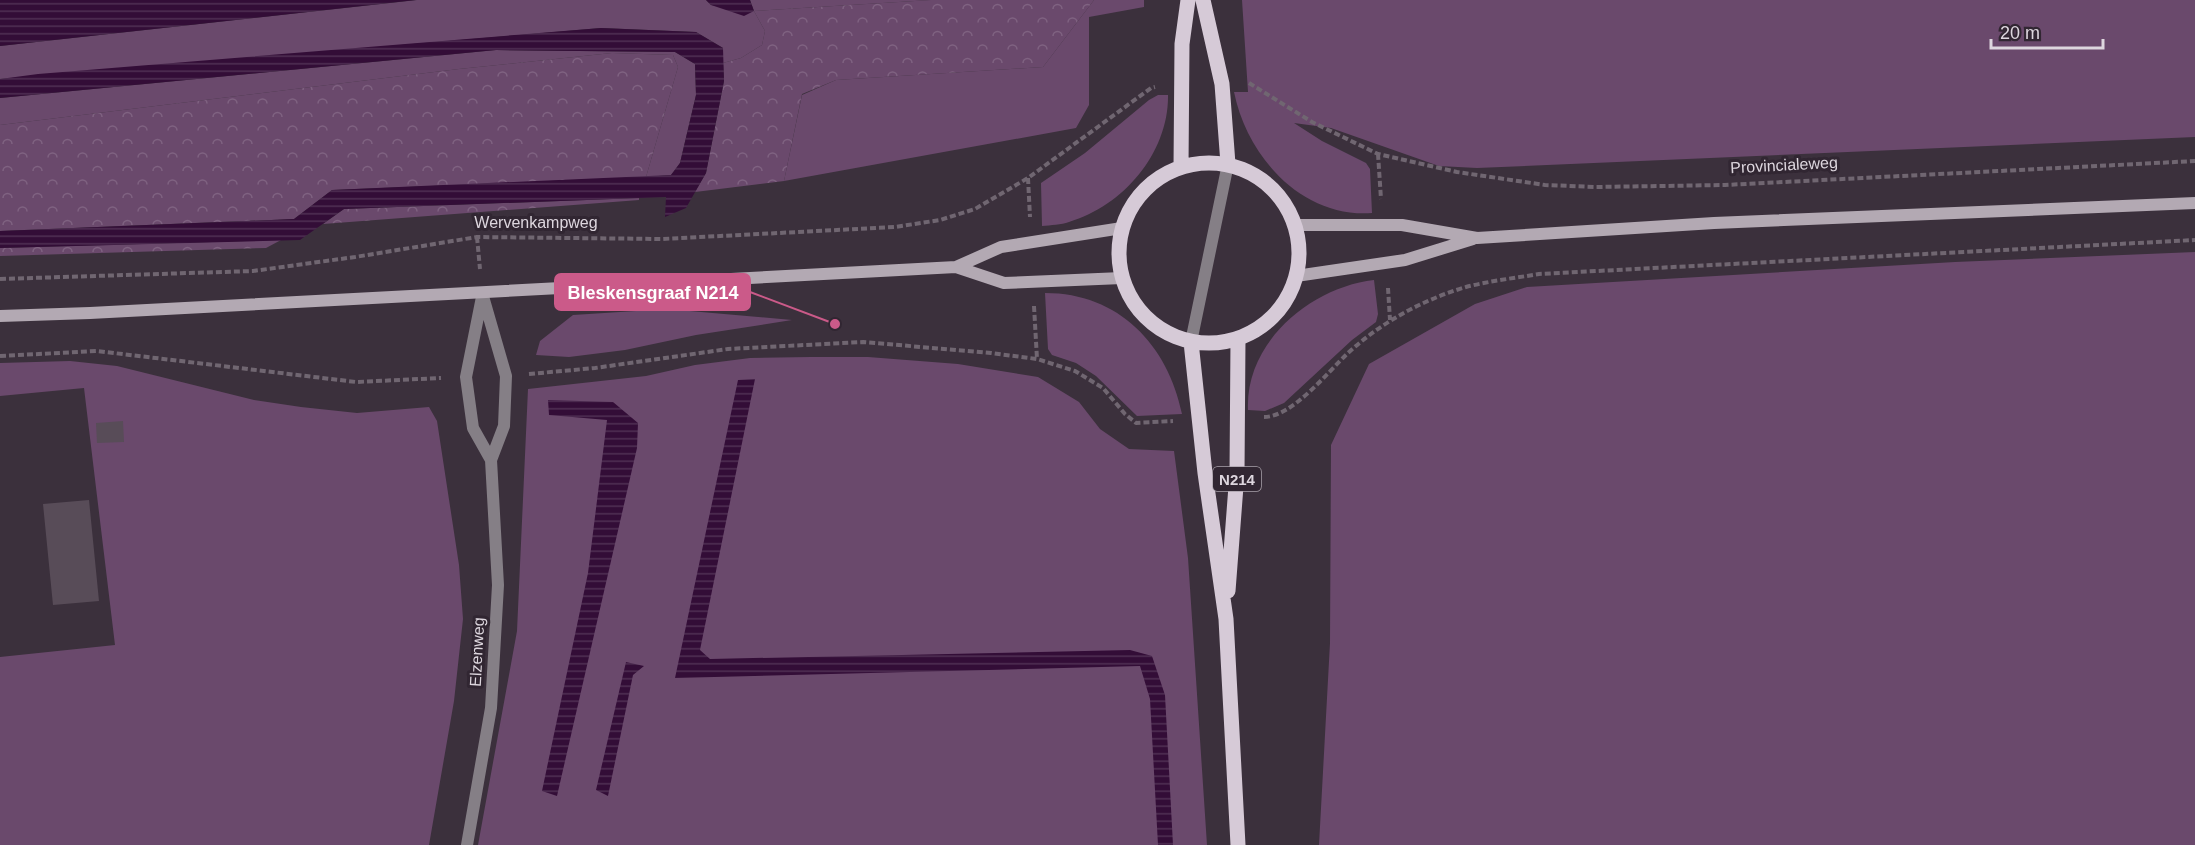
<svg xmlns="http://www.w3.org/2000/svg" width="2195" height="845" font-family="Helvetica,sans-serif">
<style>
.green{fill:#6a496c}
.forest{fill:url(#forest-crowns)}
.water{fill:url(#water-rules)}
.building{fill:#584c58}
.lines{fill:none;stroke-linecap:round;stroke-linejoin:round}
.path{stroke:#706671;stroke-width:4;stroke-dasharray:6 3;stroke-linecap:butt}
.lane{stroke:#857f86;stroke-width:12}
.street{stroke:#857f86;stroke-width:12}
.secondary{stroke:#b3a9b3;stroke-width:12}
.primary{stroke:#d6cad7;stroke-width:15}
.labels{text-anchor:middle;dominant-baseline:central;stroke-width:6;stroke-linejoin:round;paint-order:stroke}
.shield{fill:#312632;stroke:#a9a1aa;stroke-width:1.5}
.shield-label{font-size:15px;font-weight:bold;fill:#ddd6de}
.street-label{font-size:16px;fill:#ddd6de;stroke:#312632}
.leader{fill:none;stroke:#cb5a89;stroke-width:2}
.callout-dot{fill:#cb5a89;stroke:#312632;stroke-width:2}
.callout{fill:#cb5a89;stroke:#cb5a89;stroke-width:2}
.callout-label{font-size:18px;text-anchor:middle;font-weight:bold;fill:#fff}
</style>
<defs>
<pattern id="forest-crowns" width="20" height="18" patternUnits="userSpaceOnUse" patternTransform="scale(1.5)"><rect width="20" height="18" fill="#6a496c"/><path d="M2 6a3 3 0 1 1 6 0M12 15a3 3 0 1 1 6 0" fill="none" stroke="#7f6281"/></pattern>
<pattern id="water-rules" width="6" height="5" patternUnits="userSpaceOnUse" patternTransform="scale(1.5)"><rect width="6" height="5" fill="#330d37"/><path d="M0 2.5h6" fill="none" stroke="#503054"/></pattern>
</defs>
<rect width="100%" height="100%" fill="#3b303c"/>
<!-- green -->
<path class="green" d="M417 0H706L711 5 754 11 750 0H931L754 11 765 31 762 45 741 58 723 63V48L696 32 601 28 0 79V46Z
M1094 0H1144V7L1089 17V105L1076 128 784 181 802 95 836 80 1043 67Z
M1242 0H2195V137L1477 168 1439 166 1331 128 1294 123 1322 141 1366 163 1370 169 1372 213C1301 218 1247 156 1234 92H1248Z
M496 50 675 52 695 64 696 95 680 163 671 175 646 177 678 67 673 55 612 53 459 69 0 125V98Z
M1158 95H1168C1169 152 1124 206 1069 222 1061 225 1051 225 1042 226L1041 183 1085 153 1149 100Z
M2195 252V845H1319L1330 643 1331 445 1369 364 1475 304 1527 287 1955 262Z
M1374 280 1378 314 1376 322 1352 340 1284 403 1265 411 1248 410C1245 341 1312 287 1374 280Z
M1045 293C1119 293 1168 345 1182 414L1137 416 1096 376 1076 363 1052 355 1048 349Z
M667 309 792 320 696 335 625 350 569 357 536 355 540 341 573 315Z
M811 357H868L958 364 1038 377 1079 402 1100 429 1129 449 1174 451 1188 558 1207 845H478L517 631 528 389 646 376 695 365 750 358Z
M70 361 117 366 254 400 301 407 357 413 429 407 437 421 459 565 463 619 454 701 429 845H0V657L115 645 84 388 0 396V363Z"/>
<!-- forest -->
<path class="forest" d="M931 0H1094L1043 67 836 80 802 94 784 181 695 192 706 173 724 81 723 63 741 58 762 45 765 31 754 11Z
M612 53 673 55 678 67 646 177 332 190 294 219 0 231V125L459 69Z
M639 198V200L323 224 344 209Z
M281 240 266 248 0 256V248Z"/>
<!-- water -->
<path class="water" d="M0 0H416L0 46Z
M706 0H750L754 11 744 16 711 5Z
M601 28 696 32 723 48 724 81 706 173 686 208 665 217 666 197 344 209 300 240 0 248V231L294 219 332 190 671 175 680 163 696 95 695 64 675 52 496 50 0 98V79L38 74Z
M755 379 700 650 710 659 1130 650 1152 656 1165 695 1173 845H1158L1150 699 1140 666 675 678 738 380Z
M548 400 613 402 638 423 637 448 557 796 542 791 588 573 607 420 549 415Z
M626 662 644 666 633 675 608 796 596 790Z"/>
<!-- building -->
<path class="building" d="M123 421 124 442 97 443 96 423Z
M89 500 99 601 53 605 43 504Z"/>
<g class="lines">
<!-- path -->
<path class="path" d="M1249 83 1312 122 1378 154 1457 172 1545 185 1596 187 1725 185 2195 161
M1378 154 1381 199
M1028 178 1030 217
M477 237 480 269
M0 279 253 271 355 257 477 237 662 239 895 227 940 220 975 209 1028 178 1151 88 1155 87
M1388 288 1390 320
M1034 306 1037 359
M0 356 97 351 356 382 441 378
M529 374 595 368 728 349 863 342 991 353 1037 359 1075 371 1103 388 1125 414 1136 423 1173 421
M1264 417C1292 417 1327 373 1347 354 1380 323 1422 300 1466 287 1489 281 1515 278 1539 274L2195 240"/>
<!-- lane -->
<path class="lane" d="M1191 342 1228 164"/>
<!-- street -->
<path class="street" d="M482 297 466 377 473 428 491 460
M467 845 491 708 498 585 491 460 504 426 506 376 482 293"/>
<!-- secondary -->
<path class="secondary" d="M1295 225H1402L1477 238 1714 223 2195 203
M956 267 1001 247 1122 228
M1296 276 1405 260 1473 239
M0 316 90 313 956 267 1004 283 1122 278"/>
<!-- primary -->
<path class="primary" d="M1203 0 1222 84 1228 164
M1119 253a90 90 0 1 1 180 0a90 90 0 1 1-180 0Z
M1181 167 1182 44 1188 0
M1191 342 1205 473 1226 619 1238 845
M1228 591 1237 473 1238 339"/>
</g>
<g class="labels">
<!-- shield labels -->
<rect class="shield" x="1213" y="467" width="48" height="24" rx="4.5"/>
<g class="shield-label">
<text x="1237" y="479">N214</text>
</g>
<!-- street labels -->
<g class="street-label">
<text transform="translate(1784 165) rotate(-3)">Provincialeweg</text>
<text x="536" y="222">Wervenkampweg</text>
<text transform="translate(477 652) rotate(-87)">Elzenweg</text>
</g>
</g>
<!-- callouts -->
<path class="leader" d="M835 324L750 292"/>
<circle class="callout-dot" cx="835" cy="324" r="6"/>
<rect class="callout" x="555" y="274" width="195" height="36" rx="6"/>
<g class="callout-label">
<text x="653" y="299">Bleskensgraaf N214</text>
</g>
<!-- scale -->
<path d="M1991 39v9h112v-9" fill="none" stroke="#ddd6de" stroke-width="3"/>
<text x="2000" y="39" font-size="18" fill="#ddd6de" stroke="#312632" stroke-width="4.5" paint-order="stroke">20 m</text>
</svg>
